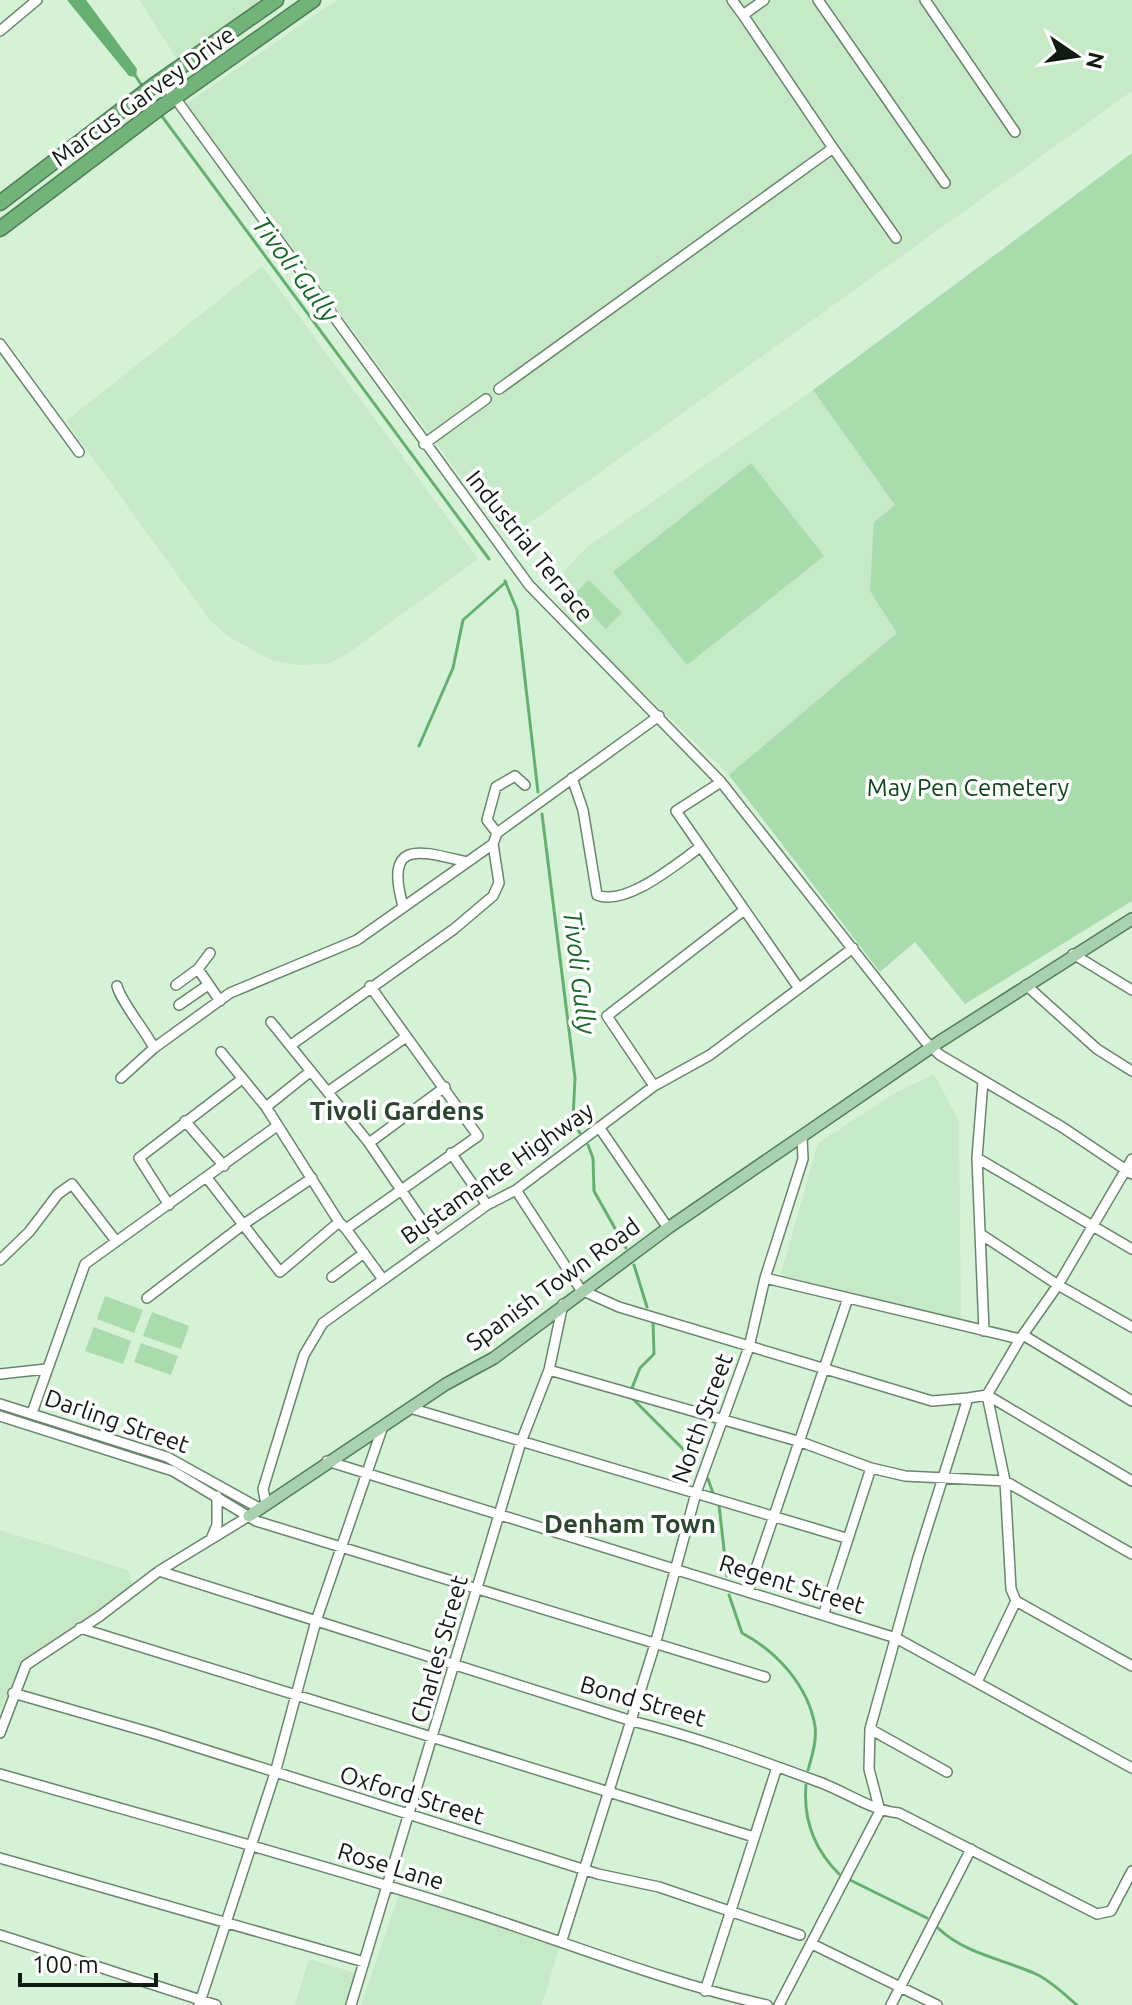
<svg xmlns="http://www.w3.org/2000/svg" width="1132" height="2005" font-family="Ubuntu,sans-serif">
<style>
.built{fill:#c6e9c8}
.green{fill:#a9dbad}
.water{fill:#67af70}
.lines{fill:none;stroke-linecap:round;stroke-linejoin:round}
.stream{stroke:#67af70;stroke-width:3}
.minor-casing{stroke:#6b856d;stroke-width:12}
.major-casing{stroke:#507e55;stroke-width:14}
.highway-casing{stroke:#507e55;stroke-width:17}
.minor{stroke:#fff;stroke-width:9}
.major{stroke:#aad1af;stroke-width:11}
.highway{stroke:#72b379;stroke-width:14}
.labels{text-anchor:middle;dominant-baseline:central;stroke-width:7;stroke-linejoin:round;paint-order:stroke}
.street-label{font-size:24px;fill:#111b12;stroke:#fff}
.park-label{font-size:24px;fill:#11461c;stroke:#fff}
.water-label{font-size:26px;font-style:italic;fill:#1a672b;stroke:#fff}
.neighbourhood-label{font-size:26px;font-weight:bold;fill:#2e4631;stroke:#fff}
</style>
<rect width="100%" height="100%" fill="#d5f2d7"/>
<!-- built -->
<path class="built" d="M139 0H261L177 59Z
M337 0H1132V91L507 539 186 104Z
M262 266 478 559 347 654 327 664 298 665 273 661 229 637 210 620 66 421Z
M813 390 896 505 897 633 729 775 574 626 558 603 564 571 587 547Z
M934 1074 959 1121 961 1323 780 1277 818 1143 895 1093Z
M0 1530 128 1570 133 1585 22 1664 0 1710Z
M400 1892 562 1938 542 2005H361Z
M309 1959 356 1973 346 2005H295Z"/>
<!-- green -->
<path class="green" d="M1132 153V901L965 1004 915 942 880 972 729 775 897 633 870 591 874 522 895 505 813 390Z
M751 463 824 556 687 665 613 572Z
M589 580 622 613 606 629 573 595Z
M105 1296 143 1310 134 1333 97 1319Z
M152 1312 189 1326 181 1349 143 1336Z
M94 1327 131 1341 123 1364 85 1351Z
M141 1343 178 1356 171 1375 134 1362Z"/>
<!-- water -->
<path class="water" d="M67 0H86L137 69 136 77 129 76Z"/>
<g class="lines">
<!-- stream -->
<path class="stream" d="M135 75 144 89
M161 115 489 559
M505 581 517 610 538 792
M419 746 453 668 463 620 506 582
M542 814 575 1078 573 1119 580 1133
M588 1145 593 1158 594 1191 626 1248
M634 1265 647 1307
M632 1388 640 1368 654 1354 653 1322
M634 1400 697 1463
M708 1479 713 1493
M719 1505 727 1576
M729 1595 742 1633C776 1651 808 1685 815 1726 817 1740 812 1756 808 1770
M806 1785C803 1820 814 1849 839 1874
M848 1879 927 1918
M938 1928C965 1954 1003 1959 1036 1974 1051 1981 1064 1994 1077 2005"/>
<!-- minor casing -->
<g class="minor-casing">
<path id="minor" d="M732 0 743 15 764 0
M818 0 945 183
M925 0 1015 132
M0 31 37 0
M162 80 529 585 721 782 925 1041 940 1055 1062 1127 1132 1174
M833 148 896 238
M0 344 79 452
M499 389 833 148 743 15
M424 444 486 399
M572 778 583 810 597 895C626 907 676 864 699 848
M721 782 676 811 798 987
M497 833 487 820 496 787 515 776 525 785
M403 906C384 838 420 851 467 862
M1073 954 1132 990
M198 969 220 1001
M176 985 198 969 210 953
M1026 985 1097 1049 1132 1071
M117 986C121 1002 145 1030 154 1048
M179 1005 208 985
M271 1022 369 1143 436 1241
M291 1045 454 929 493 896 499 883 493 844 497 833 659 716
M221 1052 266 1107 339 1222
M121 1078 154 1048 230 993 357 940 493 844
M983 1081 977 1158 984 1331
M654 1086 607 1016 743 911
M329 1091 406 1037
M266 1107 311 1071
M185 1121 224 1166
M599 1127 668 1228
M369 1143 445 1087
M451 1153 487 1205
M977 1158 1132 1249
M207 1178 280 1272 339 1222 346 1229 478 1136 370 986
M516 1190 581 1290 619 1307 932 1401 968 1398
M169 1205 139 1158 242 1079
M346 1229 382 1278
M982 1235 1058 1285 1132 1327
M0 1260 29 1232 58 1194 72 1184 116 1241
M332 1277 364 1253
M765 1278 1020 1339 987 1395 1005 1481 1011 1589 1016 1601 1132 1666
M147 1298 244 1224 312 1178
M1023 1335 1132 1401
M1020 1339 1058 1285 1132 1159
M549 1370 801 1442 871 1468 905 1476 1005 1481 1132 1554
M0 1374 46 1369
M0 1404 167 1457 259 1508
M410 1408 846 1538
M32 1413 85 1264 277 1126
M0 1416 173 1471 256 1521 765 1677
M327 1461 896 1638 1132 1768
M266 1504 263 1489 304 1355 323 1323 487 1205 516 1190 654 1086 710 1055 853 948
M211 1539 217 1525V1496
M159 1571 632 1721C696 1737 757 1759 819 1782 847 1792 869 1810 899 1813L1097 1914 1111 1911 1132 1871
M748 1592 847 1301
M824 1613 871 1468
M80 1628 754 1837
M977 1682 1016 1601
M13 1693 152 1733 598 1874 659 1887 800 1935
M870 1729 947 1772
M0 1733 26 1665 100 1616 159 1571 249 1516
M0 1774C156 1819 312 1861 466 1910 566 1942 664 1982 767 2005
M0 1858 364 1962
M0 1935 216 2005
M562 1940 656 1641 696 1493 749 1347 765 1278 803 1159 802 1137
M812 1944 937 2005
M705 1991 777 1767
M199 2005 275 1773 316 1621 383 1426
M351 2005 521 1442 549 1370 563 1304
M779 2005 880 1811 869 1769 870 1729 918 1557 968 1398 987 1395 1132 1481
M891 2005 971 1849"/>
</g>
<!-- major casing -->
<g class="major-casing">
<path id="major" d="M249 1516 446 1384 494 1358 668 1228 939 1042 1132 919"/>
</g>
<!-- highway casing -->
<g class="highway-casing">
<path id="highway" d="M0 203 153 86 276 0
M0 229 161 107 313 0"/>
</g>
<!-- minor -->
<use href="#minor" class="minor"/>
<!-- major -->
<use href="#major" class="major"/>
<!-- highway -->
<use href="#highway" class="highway"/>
</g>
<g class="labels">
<!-- street labels -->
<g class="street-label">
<text transform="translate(143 96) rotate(-36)">Marcus Garvey Drive</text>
<text transform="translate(530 546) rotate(51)">Industrial Terrace</text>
<text transform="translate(497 1173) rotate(-35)">Bustamante Highway</text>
<text transform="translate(553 1284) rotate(-36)">Spanish Town Road</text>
<text transform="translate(702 1418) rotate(-70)">North Street</text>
<text transform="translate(117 1421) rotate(19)">Darling Street</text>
<text transform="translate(792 1584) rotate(17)">Regent Street</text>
<text transform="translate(439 1649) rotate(-74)">Charles Street</text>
<text transform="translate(643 1701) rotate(16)">Bond Street</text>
<text transform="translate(412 1795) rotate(17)">Oxford Street</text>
<text transform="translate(391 1866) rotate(17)">Rose Lane</text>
</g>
<!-- park labels -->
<g class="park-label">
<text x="968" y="787">May Pen Cemetery</text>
</g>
<!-- water labels -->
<g class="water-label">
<text transform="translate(296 269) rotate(53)">Tivoli Gully</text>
<text transform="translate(580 972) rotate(83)">Tivoli Gully</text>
</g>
<!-- neighbourhood labels -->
<g class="neighbourhood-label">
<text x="397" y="1110">Tivoli Gardens</text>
<text x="630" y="1523">Denham Town</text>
</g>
</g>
<!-- north arrow -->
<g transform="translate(1076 56) rotate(103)" stroke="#ffffff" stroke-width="6" paint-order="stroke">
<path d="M0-6L14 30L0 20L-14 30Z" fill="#111b12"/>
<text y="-12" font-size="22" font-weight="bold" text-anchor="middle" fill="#111b12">N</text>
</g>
<!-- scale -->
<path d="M20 1973v12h136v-12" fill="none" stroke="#111b12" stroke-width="4"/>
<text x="32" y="1973" font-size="24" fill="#111b12" stroke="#ffffff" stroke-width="6" paint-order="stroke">100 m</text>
</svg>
